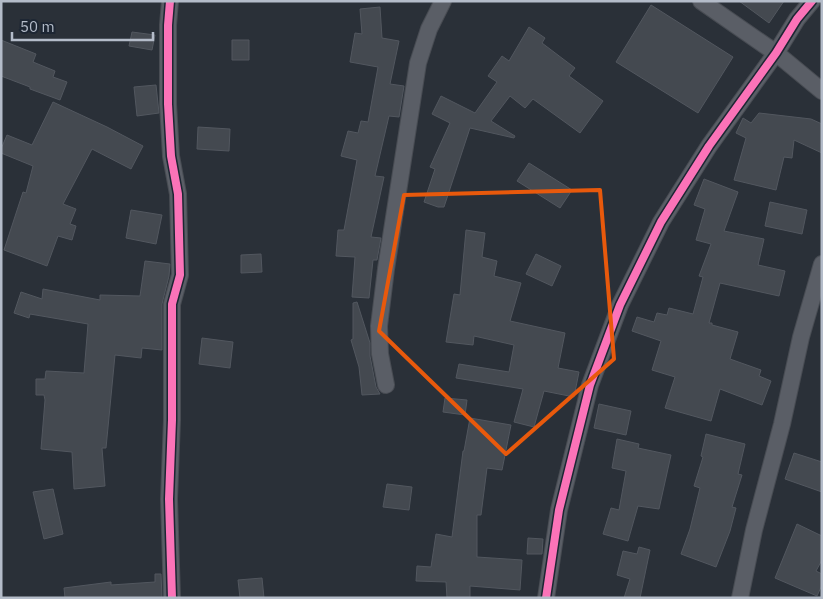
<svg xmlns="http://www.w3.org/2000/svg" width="823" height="599" font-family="'IBM Plex Sans',sans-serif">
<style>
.building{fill:#444950;stroke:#52575f}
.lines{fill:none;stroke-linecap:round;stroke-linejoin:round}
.street-casing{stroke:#484c53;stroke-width:18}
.street{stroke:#5a5e66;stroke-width:16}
.cycleway-casing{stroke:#1d2633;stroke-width:11}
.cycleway{stroke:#fb73b8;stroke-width:8}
.marked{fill:none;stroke:#e8590c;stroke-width:4;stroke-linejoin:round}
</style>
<rect width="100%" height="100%" fill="#2a3038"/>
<!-- building -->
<path class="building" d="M739 1H784L769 23Z
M651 5 733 57 698 113 616 62Z
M380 7 382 38 399 41 390 84 404 86 399 117 389 116 375 176 384 177 371 237 381 238 377 260H373L369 298 352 297 355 257 336 256 338 230H344L357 160 341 156 348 131 358 133 361 121 368 122 378 67 350 62 355 33 362 34 360 9Z
M529 27 545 38 542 43 575 68 569 76 603 101 580 133 533 99 525 108 510 96 491 121 515 136 514 138 470 128 444 207H438L424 202 435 169 430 167 450 123 432 114 441 96 475 113 497 82 488 76 502 56 509 61Z
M132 32 155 35 152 50 129 46Z
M1 40 36 54 33 62 55 71 53 77 67 82 60 100 30 89V87L1 76Z
M232 40H249V60H232Z
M156 85 159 113 137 116 134 87Z
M53 102 107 127 143 146 131 169 92 149 63 204 76 209 70 224 76 226 72 240 58 236 47 266 4 250 23 192 26 193 33 166 1 153V149L7 135 32 145Z
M759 113 811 119 822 124V153L794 140 792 158 784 157 776 190 734 180 746 138 736 133 743 118 751 123Z
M198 127 230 129 229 151 197 149Z
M529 163 572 190 560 208 517 181Z
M704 179 738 192 724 231 764 239 758 265 785 271 779 296 720 283 709 323H712V325L738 332 730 359 761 370 759 376 771 381 762 405 720 389 711 421 665 408 675 377 652 370 661 341 632 331 637 317 654 322 657 313 667 315 669 308 693 314 703 277 699 276 711 244 696 240 705 209 694 205Z
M770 202 807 210 802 234 765 226Z
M131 210 162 215 156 244 126 238Z
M466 230 485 233 482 257 497 261 494 276 521 283 510 321 565 333 558 368 579 372 574 397 544 391 534 427 514 422 523 389 456 378 459 364 509 372 514 345 474 336 473 345 446 342 454 294 460 295Z
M261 254 262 272 241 273V255Z
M536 254 561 266 552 286 526 274Z
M145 261 170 264 169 276 162 304V350L142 348 141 358 115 355 106 448H102L105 486 74 489 72 452 41 449 45 400 44 395H36V379H45L46 371 84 373 88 324 30 314 29 318 14 313 21 292 42 299 43 289 100 300V295L140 296Z
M357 302 370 343V356L376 387 380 394 362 395 359 367 351 340 353 339V303Z
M202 338 233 342 230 368 199 364Z
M445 398 467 400 465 415 443 412Z
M599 404 631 411 626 435 594 428Z
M470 418 511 425 502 470 487 468 481 515H477V557L522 560 520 590 470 586V598H447L446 582 416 581 417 566 431 567 436 534 452 537 463 451H464Z
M706 434 745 444 738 474 742 475 732 507 736 508 730 531 716 567 681 554 690 529 700 488 694 486 703 457 701 456Z
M617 439 639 444 638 448 671 455 659 509 638 506 628 541 603 534 611 508 619 510 626 471 612 468Z
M794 453 822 462V492L785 479Z
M387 484 412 487 409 510 383 507Z
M53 489 63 534 44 539 33 492Z
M797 524 822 536V560L816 571 822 574V585L817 596 775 578Z
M528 538 543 539 542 554H527Z
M639 547 650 550 640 598H624L630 579 617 575 623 551 637 554Z
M155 574H161L162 598H65L64 588 111 582V585L155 582Z
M262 578 264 598H240L238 580Z"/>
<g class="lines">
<!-- street casing -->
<g class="street-casing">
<path id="street" d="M170 1 168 25V104L171 156 178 194 180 275 172 304V420L169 499 172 598
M701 1 776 53 822 91
M386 385 380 354 379 326 386 269 418 63 429 29 443 1
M546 598 559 510 590 385 620 305 661 222 709 146 776 53 797 19 812 1
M740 598 754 530 782 424 801 337 822 264"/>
</g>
<!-- street -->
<use href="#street" class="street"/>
<!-- cycleway casing -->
<g class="cycleway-casing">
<path id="cycleway" d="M170 1 168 25V104L171 156 178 194 180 275 172 304V420L169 499 172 598
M546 598 559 510 590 385 620 305 661 222 709 146 776 53 797 19 812 1"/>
</g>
<!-- cycleway -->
<use href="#cycleway" class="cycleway"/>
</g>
<!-- marked area -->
<path class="marked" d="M600 190 614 359 506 454 379 331 404 195Z"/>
<!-- border -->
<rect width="823" height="599" fill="none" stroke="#b4bcc9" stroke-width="5"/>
<!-- scale -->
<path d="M12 32v8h141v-8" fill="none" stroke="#b4bcc9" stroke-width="2.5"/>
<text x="20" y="32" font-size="15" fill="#b4bcc9" stroke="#1d2633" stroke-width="4" paint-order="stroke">50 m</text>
</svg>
